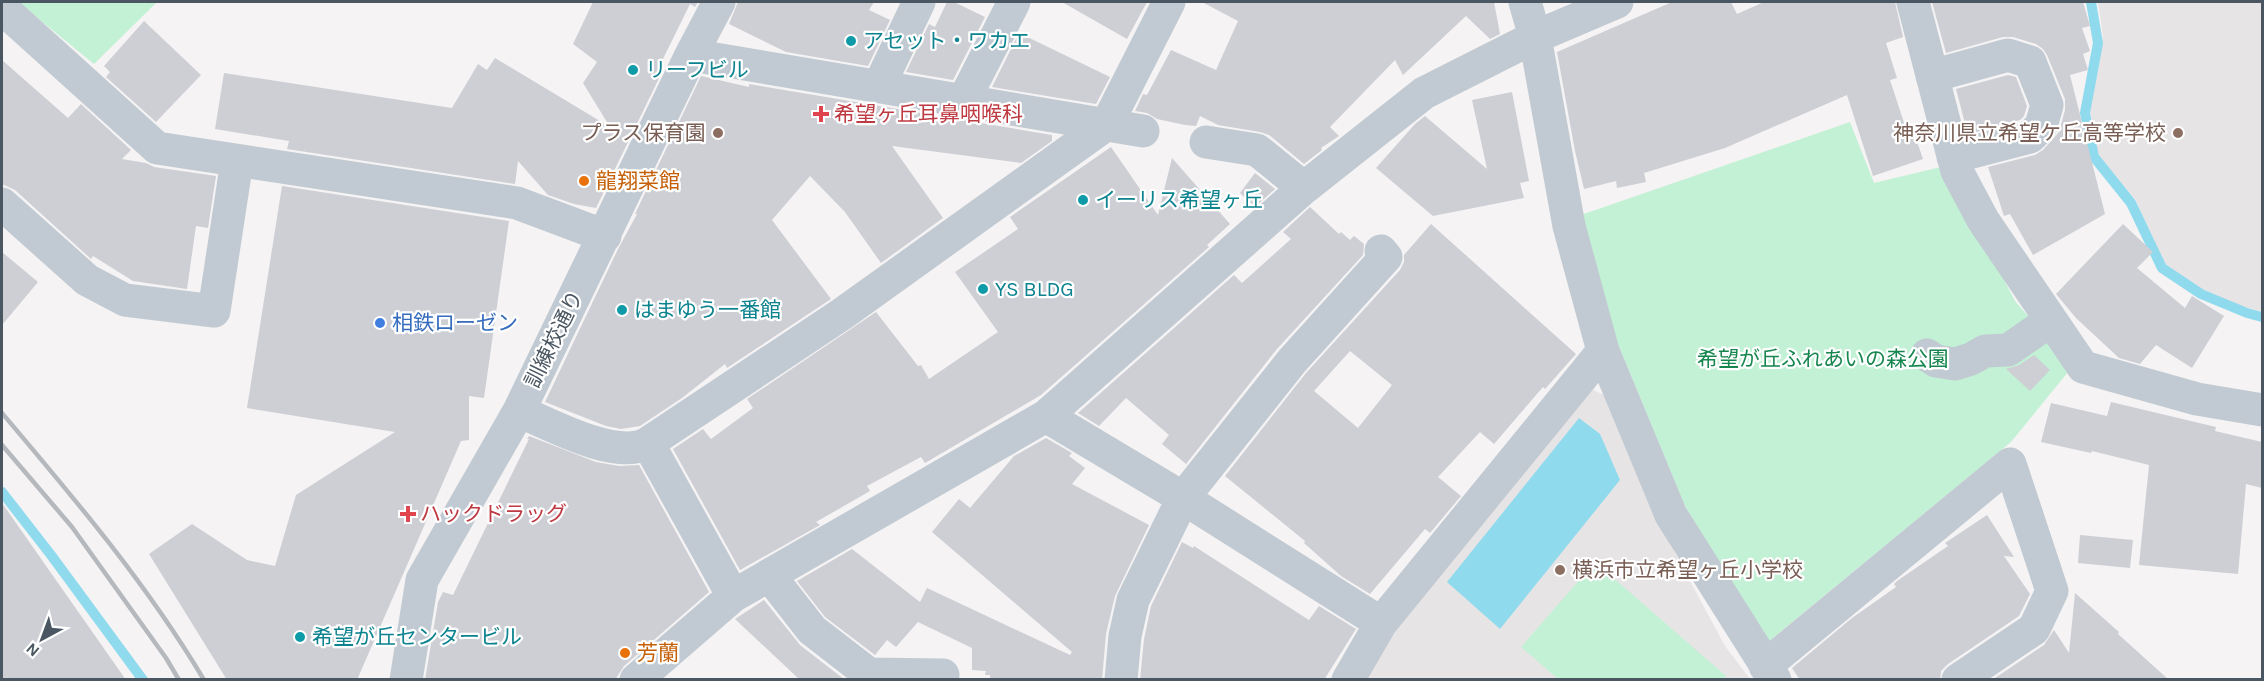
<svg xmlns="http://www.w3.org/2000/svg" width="2264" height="681" font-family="Karla,'Noto Sans JP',sans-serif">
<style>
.education{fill:#e6e4e5}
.green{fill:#c3f1d5}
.water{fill:#90daee}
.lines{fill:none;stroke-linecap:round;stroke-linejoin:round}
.stream{stroke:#90daee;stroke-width:10}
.building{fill:#cdcfd5;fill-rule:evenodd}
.minor{stroke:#c1cad2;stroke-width:33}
.rail{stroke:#b5b8bd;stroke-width:4.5}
.culture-dot{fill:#0f9aa8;stroke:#fff;stroke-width:2}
.health-dot{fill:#e0444e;stroke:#fff;stroke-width:2}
.education-dot{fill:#8d6e63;stroke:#fff;stroke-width:2}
.food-dot{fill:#e8710a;stroke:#fff;stroke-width:2}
.shop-dot{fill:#3f7fe0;stroke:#fff;stroke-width:2}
.labels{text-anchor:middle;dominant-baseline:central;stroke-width:4.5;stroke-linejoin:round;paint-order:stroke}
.culture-label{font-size:21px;fill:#0d838f;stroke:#fff;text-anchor:start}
.health-label{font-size:21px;fill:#be3a42;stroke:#fff;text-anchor:start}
.education-label{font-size:21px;fill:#785e54;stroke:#fff;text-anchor:end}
.food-label{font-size:21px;fill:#c56008;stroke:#fff;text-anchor:start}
.shop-label{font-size:21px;fill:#366cbe;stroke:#fff;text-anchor:start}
.street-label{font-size:21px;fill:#4a5661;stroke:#fff}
.park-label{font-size:21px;fill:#17864f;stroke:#fff}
</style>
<rect width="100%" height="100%" fill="#f5f3f3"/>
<!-- education -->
<path class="education" d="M2098 2H2262V311L2243 307 2199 288 2165 264 2135 199 2098 156 2090 109 2103 37Z
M1585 386 1604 395 1649 505 1725 646 1750 679 1356 680Z"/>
<!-- green -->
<path class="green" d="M18 2H157L94 64Z
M1850 122 1874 183 1945 166 2015 301 2072 367 2011 442 1768 642 1685 506 1617 342 1581 215Z
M1595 562 1726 676 1723 679H1558L1521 647Z"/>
<!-- water -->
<path class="water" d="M1579 418 1600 434 1620 480 1500 629 1447 582Z"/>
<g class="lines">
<!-- stream -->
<path class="stream" d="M2091 2 2098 43 2085 113 2094 157 2131 203 2162 268 2201 294 2247 313 2262 317
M2 492 51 555 143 680"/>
</g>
<!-- building -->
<path class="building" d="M593 2H698L695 7 690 4 659 67 664 68 596 208 574 204 548 195 518 161 515 184 287 149 289 141 215 129 224 73 452 108 478 64 487 70 495 58 610 127 583 83 597 62 573 44Z
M738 2H874L869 10 890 20 868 66 786 52 729 24Z
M947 2H954L985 17 953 80 906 72 929 24 935 27Z
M1062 2H1147L1127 39Z
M1202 2H1494L1500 34 1490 39 1466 16 1403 75 1395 60 1330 127 1339 136 1321 148 1322 150 1304 164 1269 135 1260 132 1218 125 1200 116 1196 126 1185 125 1157 119 1147 113 1135 111 1143 94 1147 95 1171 50 1216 70 1238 21Z
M1672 2H1731L1737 14 1764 2H1895L1903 37 1886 43 1897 78 1890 80 1908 135 1914 133 1923 159 1873 176 1847 95 1725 148 1644 173 1646 182 1617 188 1616 181 1584 189 1575 151 1557 52Z
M1932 2H2083L2090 26 2082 28 2090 51 2083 54 2088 70 2070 75 2105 214 2033 255 2010 214 2004 216 1988 167 2035 155 2043 150 2059 132 2065 110V99L2047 55 2043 49 2036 44 2013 37H2003L1946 53Z
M144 21 201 75 156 122 106 77 110 72 104 66Z
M1019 33 1110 77 1096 104 992 87Z
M2 60 68 118 81 104 131 150 122 159 146 163 154 167 216 176 208 228 196 226 187 289 133 281 93 256 91 259 15 190 2 184Z
M2008 75 2016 77 2027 106 2024 116 2020 120 1976 132 1975 129 1967 131 1956 89Z
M701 76 749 87V84L1052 135V141L1021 163 892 146 943 218 881 263 845 212 810 176 772 220 831 299 727 368 725 364 682 398 640 426 621 429 606 426 545 402 618 249 637 214H635Z
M1512 92 1529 181 1520 183 1524 198 1433 216 1376 168 1415 124 1425 116 1487 169 1472 100Z
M1111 147 1158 215 1172 158 1230 224 1207 245 1209 247 1041 395 925 463 921 457 867 486 870 491 816 522 820 525 740 570 673 449 703 429 711 439 753 408 747 399 876 312 918 366 921 365 929 379 998 332 955 272 1018 229 1010 217Z
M1255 173 1275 189 1255 207 1240 193Z
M282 186 509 221 484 398 469 396V440L461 441 357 680H227L149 554 192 524 247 560 275 566 296 495 395 432 247 408Z
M1310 207 1339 234 1341 232 1350 240 1354 236 1364 244 1363 255 1277 349 1186 464 1162 444 1169 435 1126 398 1099 426 1078 413 1234 275 1242 283 1291 239 1283 232Z
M1431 224 1576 354 1545 389 1543 387 1494 444 1480 432 1438 477 1461 496 1430 533 1425 529 1370 594 1341 576 1304 543 1305 541 1225 476 1306 373 1400 270 1404 262V255ZM1350 351 1392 385 1358 428 1314 391Z
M2123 224 2153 252 2137 268 2185 308 2192 296 2224 316 2192 368 2156 345 2140 364 2119 358 2076 318 2056 294Z
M2 252 38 282 2 325Z
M2034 355 2050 370 2030 391 2006 369 2019 365Z
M2111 402 2216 427 2215 431 2262 442V488L2246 484 2238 574 2139 565 2149 465 2092 451 2091 453 2041 442 2051 403 2107 416Z
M529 436 596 462 619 466 639 465 709 592 624 666 615 680H425L438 602 443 592 453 595 529 439H527Z
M1046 438 1072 453 1069 456 1085 468 1072 484 1149 525 1115 596 1106 634 1102 680H990V675H985L986 671 972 670V648L918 622 896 647 887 640 875 655 825 617 797 581 852 549 920 602 927 588 1070 655 1072 652 932 532 959 499 970 508 1014 456Z
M2 503 126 680H2Z
M1987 515 2014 557 2004 556 2030 594 2019 616 1948 664 1941 671 1940 680H1800L1792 668 1852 618 1896 587 1894 584 1897 581 1948 546 1945 543Z
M2080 535 2133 540 2130 568 2078 563Z
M1182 542 1193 548 1194 546 1309 620 1319 606 1356 629 1324 680H1140L1144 639 1151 606Z
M2075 593 2119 632 2118 634 2169 680H1992L2044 645 2054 630 2069 653Z
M764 600 800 645 845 680H800L735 619Z"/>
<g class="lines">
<!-- minor -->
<path class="minor" d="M1525 2 1535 37 1569 226 1603 351 1671 515 1775 680
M1913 2 1957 171 1983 220 2083 367 2197 399 2262 410
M2 8 157 148 517 203 605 236
M691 55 1143 131
M1932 76 2008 55 2030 62 2047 105 2041 126 2030 137 1953 157
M879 86 919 2
M964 100 1014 2
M1206 142 1257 150 1304 188
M2 204 87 280 125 300 214 311 237 161
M1927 355 1936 361 1955 364 1971 359 1985 351 2008 350 2050 321
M519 411C549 424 617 461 648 443L842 314 1107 124 1169 2
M1046 416 1183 498 1381 623
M648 443 733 596
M769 575 812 630 869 674 943 675
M1765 666 2010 464 2052 591 2034 629 1958 680
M406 680 422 580 519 411 691 55 719 2
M636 680 733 596 1046 416 1304 188 1424 93 1535 37 1617 2
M1121 680 1125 636 1133 600 1183 498 1292 361 1386 257 1381 251
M1348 680 1381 623 1603 351"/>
<!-- rail -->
<path class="rail" d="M2 413C74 498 147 584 204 680
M2 445 72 527 166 658 179 680"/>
</g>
<!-- markers -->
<g class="culture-dot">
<circle cx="851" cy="41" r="6"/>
<circle cx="633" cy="70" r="6"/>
<circle cx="1083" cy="200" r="6"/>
<circle cx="983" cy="289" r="6"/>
<circle cx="622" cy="310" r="6"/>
<circle cx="300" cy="637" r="6"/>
</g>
<g class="health-dot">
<path d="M818 105h6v6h6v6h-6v6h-6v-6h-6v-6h6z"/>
<path d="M405 505h6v6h6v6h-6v6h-6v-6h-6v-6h6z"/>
</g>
<g class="education-dot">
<circle cx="718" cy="133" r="6"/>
<circle cx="2178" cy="133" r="6"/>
<circle cx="1560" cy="570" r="6"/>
</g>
<g class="food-dot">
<circle cx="584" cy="181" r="6"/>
<circle cx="625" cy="653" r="6"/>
</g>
<circle class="shop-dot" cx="380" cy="323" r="6"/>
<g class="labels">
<!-- culture labels -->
<g class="culture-label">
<text x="863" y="41">アセット・ワカエ</text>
<text x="645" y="70">リーフビル</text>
<text x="1095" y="200">イーリス希望ヶ丘</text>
<text x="995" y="289">YS BLDG</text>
<text x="634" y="310">はまゆう一番館</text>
<text x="312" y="637">希望が丘センタービル</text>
</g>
<!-- health labels -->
<g class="health-label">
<text x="834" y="114">希望ヶ丘耳鼻咽喉科</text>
<text x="420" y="514">ハックドラッグ</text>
</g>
<!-- education labels -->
<g class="education-label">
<text x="706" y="133">プラス保育園</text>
<text x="2166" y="133">神奈川県立希望ケ丘高等学校</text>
<text x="1572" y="570" text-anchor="start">横浜市立希望ヶ丘小学校</text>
</g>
<!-- food labels -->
<g class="food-label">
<text x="596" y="181">龍翔菜館</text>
<text x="637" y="653">芳蘭</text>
</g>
<!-- shop labels -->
<g class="shop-label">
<text x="392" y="323">相鉄ローゼン</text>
</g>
<!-- street labels -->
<g class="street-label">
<text transform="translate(554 339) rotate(-64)">訓練校通り</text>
</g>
<!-- park labels -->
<g class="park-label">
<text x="1823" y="359">希望が丘ふれあいの森公園</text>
</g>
</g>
<!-- border -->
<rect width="2264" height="681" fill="none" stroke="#4a5661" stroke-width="6"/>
<!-- north arrow -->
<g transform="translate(42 639) rotate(221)" stroke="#ffffff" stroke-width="4.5" paint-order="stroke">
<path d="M0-4.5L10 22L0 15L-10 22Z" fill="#4a5661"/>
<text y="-9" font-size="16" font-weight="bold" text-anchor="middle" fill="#4a5661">N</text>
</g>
</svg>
